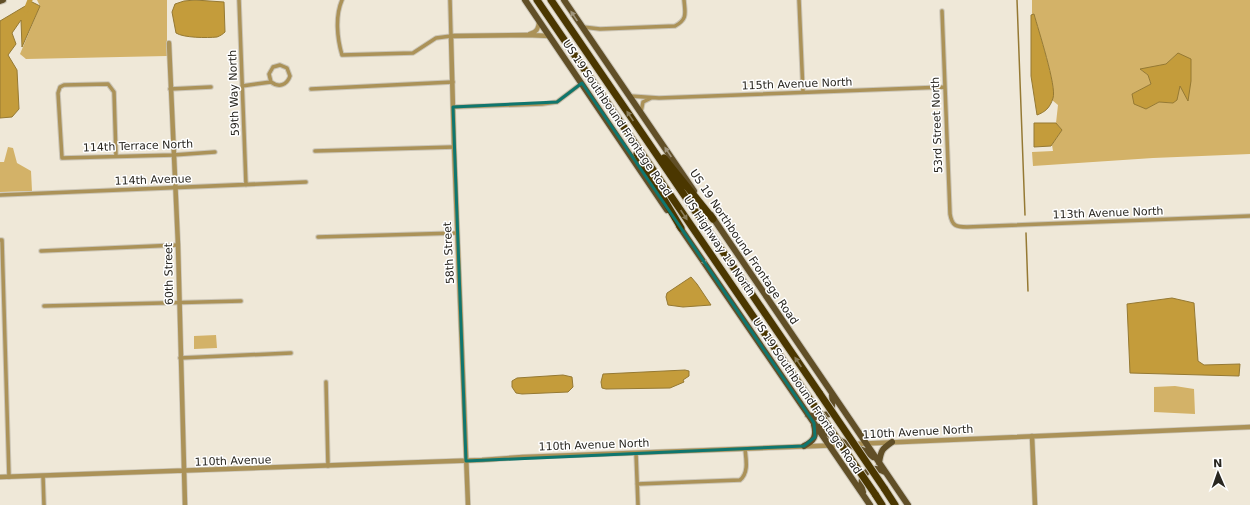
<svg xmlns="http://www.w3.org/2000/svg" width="1250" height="505" font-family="'DejaVu Sans',sans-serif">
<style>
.green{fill:#d3b268;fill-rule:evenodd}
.water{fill:#c49c3b;stroke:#957933}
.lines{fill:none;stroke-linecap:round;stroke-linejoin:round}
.stream{stroke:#957933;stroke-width:1.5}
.canal{stroke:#c49c3b;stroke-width:5}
.minor-casing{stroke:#cbc5b7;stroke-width:5.5}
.tertiary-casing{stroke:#cbc5b7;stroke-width:6}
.primary-casing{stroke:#cbc5b7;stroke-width:8}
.motorway-casing{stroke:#cbc5b7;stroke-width:9}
.minor{stroke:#ab9258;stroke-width:3.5}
.tertiary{stroke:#ab9258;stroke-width:4.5}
.primary{stroke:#614f27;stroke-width:6}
.motorway{stroke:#4b3700;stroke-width:7}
.motorway-bridge-casing{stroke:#cbc5b7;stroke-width:9;stroke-linecap:butt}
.motorway-bridge{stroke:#4b3700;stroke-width:7}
.oneway{fill:#a0957d}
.oneway2{fill:#8a7d59}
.marked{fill:none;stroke:#0f766e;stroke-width:3;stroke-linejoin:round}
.labels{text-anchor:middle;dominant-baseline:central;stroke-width:3;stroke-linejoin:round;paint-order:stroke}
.street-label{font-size:11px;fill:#282620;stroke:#fff}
</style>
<rect width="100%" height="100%" fill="#efe8d8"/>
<!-- green -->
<path class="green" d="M37 0H167V56L26 59 20 54 40 6Z
M1032 0H1250V154L1153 158 1033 166 1032 152 1053 151 1052 145 1062 130 1056 123 1058 105 1052 100C1058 87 1038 30 1034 14H1032ZM1178 53 1188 100 1180 85 1173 103 1159 102 1146 109 1132 94 1151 84 1148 75 1141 70 1166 64Z
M8 147 13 148 17 163 31 171 32 191 0 192V162H4Z
M216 335 217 348 194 349V336Z
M1175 386 1194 389 1195 414 1154 412V387Z"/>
<!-- water -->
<path class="water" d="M195 0 224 2 225 32C223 34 220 36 217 37 207 38 184 38 176 33L172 12 175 4 184 1Z
M32 2 40 6 22 47 21 20 12 33 16 44 8 55 17 70 19 109 12 117 0 118V21Z
M1034 14C1038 29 1057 87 1053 98 1050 108 1045 112 1037 115L1031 76V15Z
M1178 53 1191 59V81L1188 101 1180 86 1177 100 1173 103 1159 102 1146 109 1134 104 1132 94 1151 84 1148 75 1140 69 1166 64Z
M1034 123H1056L1062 130 1051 146 1034 147Z
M691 277 697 284 711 305 683 307 668 305 666 297 667 293Z
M1172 298 1194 303 1198 361 1204 365 1240 364 1239 376 1130 373 1127 304Z
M685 370 689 371V376L683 380 684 382 670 388 606 389 602 388 601 382 603 374Z
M563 375 572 377 573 387 568 392 522 394 516 393 512 387V381L517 378Z"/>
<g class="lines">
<!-- stream -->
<path class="stream" d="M1017 0 1025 215
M1026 233 1028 291"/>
<!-- canal -->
<path class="canal" d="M26 10 30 0"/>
<!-- minor casing -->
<g class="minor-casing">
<path id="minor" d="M239 0 246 185
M342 0C335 16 337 38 342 55L413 53 436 38 451 36 450 0
M799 0 803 92
M942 11 950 214C952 226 956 227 967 227L1250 216
M583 27 600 29 675 26C688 19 685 13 684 0
M242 86 271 82C279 88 287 85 290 76L287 68 280 65 273 67 269 74 271 82
M170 89 211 87
M311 89 453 82
M630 96 659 98 945 87
M453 107 542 104 557 102 582 83
M641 112 643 102 651 98
M315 151 454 147
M116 156 114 92 108 84 64 85 60 87 58 93 62 158 173 155 215 152
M0 195 306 182
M318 237 457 233
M0 240H2L9 477
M41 251 178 245
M44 306 241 301
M180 358 291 353
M326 382 328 466
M636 453 638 505
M43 476 44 505
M637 484 740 480C749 473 746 459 745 449"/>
</g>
<!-- tertiary casing -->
<g class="tertiary-casing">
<path id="tertiary" d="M530 34C537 32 539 28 539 21
M169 43 178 245 185 505
M1032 436 1035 505
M854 444 1250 427
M0 477 482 460 523 457 843 445
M468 505 454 147 451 36 527 35 550 36"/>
</g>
<!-- primary casing -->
<g class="primary-casing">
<path id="primary" d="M525 0 667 210
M564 0 694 191
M0 1 3 0
M711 215 908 505
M679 226 870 505
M808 415 815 417 829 414C833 407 833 402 832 395
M819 427 836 439 867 452 873 457
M804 446C814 441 817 436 814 425
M879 463C881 450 882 449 892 442
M863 492C859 482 863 469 876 469 879 469 883 471 885 472"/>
</g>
<!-- motorway casing -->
<g class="motorway-casing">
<path id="motorway" d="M537 0 811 401
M551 0 820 394
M637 154 681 228
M664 158 713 219
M884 488 895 505
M875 494 882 505"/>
</g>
<!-- minor -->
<use href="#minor" class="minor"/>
<!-- tertiary -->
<use href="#tertiary" class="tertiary"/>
<!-- primary -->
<use href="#primary" class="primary"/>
<!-- motorway -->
<use href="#motorway" class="motorway"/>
<!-- motorway-bridge casing -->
<g class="motorway-bridge-casing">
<path id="motorway-bridge" d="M820 394 884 488
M811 401 875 494"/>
</g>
<!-- motorway-bridge -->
<use href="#motorway-bridge" class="motorway-bridge"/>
</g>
<!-- one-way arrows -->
<defs><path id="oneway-solid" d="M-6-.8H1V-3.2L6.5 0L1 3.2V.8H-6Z"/></defs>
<g class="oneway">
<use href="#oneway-solid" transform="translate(574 16) rotate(-124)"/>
<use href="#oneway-solid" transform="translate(668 152) rotate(-124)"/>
<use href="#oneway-solid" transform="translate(703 260) rotate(56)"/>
</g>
<g class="oneway2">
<use href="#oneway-solid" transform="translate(630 116) rotate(-124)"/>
<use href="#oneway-solid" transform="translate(684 215) rotate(56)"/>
<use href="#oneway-solid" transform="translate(798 362) rotate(-124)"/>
</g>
<!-- marked area -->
<path class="marked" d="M582 83 814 423 815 437 804 446 466 461 453 107 557 102Z"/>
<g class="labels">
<!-- street labels -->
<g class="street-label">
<text transform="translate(797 84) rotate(-2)">115th Avenue North</text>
<text transform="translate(234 93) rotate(-92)">59th Way North</text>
<text transform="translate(617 118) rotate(56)">US 19 Southbound Frontage Road</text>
<text transform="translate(937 125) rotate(-92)">53rd Street North</text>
<text transform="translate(138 146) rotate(-2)">114th Terrace North</text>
<text transform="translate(153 180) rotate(-2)">114th Avenue</text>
<text transform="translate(1108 213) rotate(-2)">113th Avenue North</text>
<text transform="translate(719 246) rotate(56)">US Highway 19 North</text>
<text transform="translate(744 247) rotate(56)">US 19 Northbound Frontage Road</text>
<text transform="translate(449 253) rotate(-93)">58th Street</text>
<text transform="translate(169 274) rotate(-91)">60th Street</text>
<text transform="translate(807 396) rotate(56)">US 19 Southbound Frontage Road</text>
<text transform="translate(918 432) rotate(-3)">110th Avenue North</text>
<text transform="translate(594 445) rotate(-2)">110th Avenue North</text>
<text transform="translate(233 461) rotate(-2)">110th Avenue</text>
</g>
</g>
<!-- north arrow -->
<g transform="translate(1218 473) rotate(358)" stroke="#ffffff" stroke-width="3" paint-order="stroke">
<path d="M0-3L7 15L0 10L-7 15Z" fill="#282620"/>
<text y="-6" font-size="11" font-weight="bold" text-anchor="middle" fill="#282620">N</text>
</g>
</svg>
